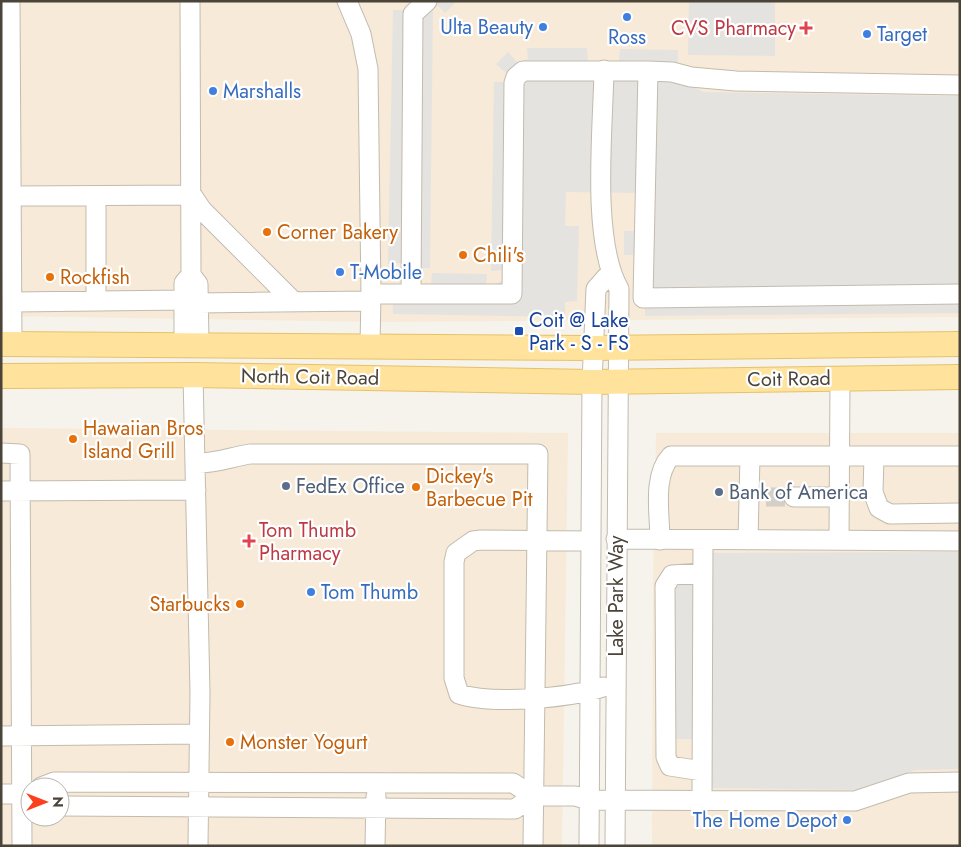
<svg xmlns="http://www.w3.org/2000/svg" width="961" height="847" font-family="Jost,sans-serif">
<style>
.commercial{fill:#f7ead8;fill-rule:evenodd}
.parking{fill:#e5e3e0}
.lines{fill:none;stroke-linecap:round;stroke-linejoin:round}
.minor-tunnel{stroke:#d4d0c8;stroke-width:19;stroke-dasharray:19 9;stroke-linecap:butt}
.minor-casing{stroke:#c2bbae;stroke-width:21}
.major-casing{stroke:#e6c16a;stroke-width:26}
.minor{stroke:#fff;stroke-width:19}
.major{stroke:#ffe39c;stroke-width:24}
.shop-dot{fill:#3f7fe0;stroke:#fff;stroke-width:2}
.health-dot{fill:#e0444e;stroke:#fff;stroke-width:2}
.food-dot{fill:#e8710a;stroke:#fff;stroke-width:2}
.transit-dot{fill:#1a4fb4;stroke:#fff;stroke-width:2}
.service-dot{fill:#5c6f8a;stroke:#fff;stroke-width:2}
.labels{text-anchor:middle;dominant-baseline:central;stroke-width:4.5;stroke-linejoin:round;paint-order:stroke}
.shop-label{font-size:20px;fill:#366cbe;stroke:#fff;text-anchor:start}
.health-label{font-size:20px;fill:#be3a42;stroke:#fff;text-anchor:end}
.food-label{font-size:20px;fill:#c56008;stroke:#fff;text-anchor:start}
.transit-label{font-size:20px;fill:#164399;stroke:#fff;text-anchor:start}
.street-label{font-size:20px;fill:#4b4439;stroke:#fff}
.service-label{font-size:20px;fill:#4e5e75;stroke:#fff;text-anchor:start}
</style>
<rect width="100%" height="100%" fill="#f6f3ec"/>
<!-- commercial -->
<path class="commercial" d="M1 1H960V317L384 322 1 316Z
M1 428 568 433 562 846H1ZM30 787H60V817H30Z
M656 433H960V846H652L653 583Z"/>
<!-- parking -->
<path class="parking" d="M414 1H457L445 13 437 5 433 8 430 268 401 269 400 263 388 264 393 10H405Z
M689 1H775V56L688 55Z
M527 48H587L588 61H619L620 49 678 50V81L704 92 960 96V313L645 316V304H635L637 255H624V231H636V193L566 192 565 226H579L577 301 565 302V317L393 314 392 284 431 285 432 273 487 274 486 286H493L503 280V270L491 271 494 82H505L506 73 496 64 508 52 517 62 528 59Z
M960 552V769L916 770 854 790 703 788 704 739H669L670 578H709V553Z"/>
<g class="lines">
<!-- minor-tunnel -->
<path class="minor-tunnel" d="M766 497H794"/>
<!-- minor casing -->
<g class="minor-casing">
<path id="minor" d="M10 1 12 344
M190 1 191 275
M347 1 361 34 368 69 371 294 370 346
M604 70C603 129 591 240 619 289L615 846
M648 71 643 298 960 294
M13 196 192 195 202 210 294 302
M371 294H512L514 83 516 77 523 71H648L672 72 691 77 736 81 960 85
M411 294 413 14 427 1
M96 300V196
M13 302 184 300
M198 303 370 301
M184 345V283L191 275 198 284 199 344
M193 375 200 692 198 846
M1 453 20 454 22 846
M874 456 873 492 879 508 890 514 960 513
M195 463C215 464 231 457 250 454H538L533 846
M1 491 196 490
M794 497H840
M616 539 960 541
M660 540C660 515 652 476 671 456H960
M748 540 750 456
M839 540 840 379
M591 541 481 540 473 541 456 553 454 562V678L459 694C492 705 570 698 603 687
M1 736 199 734
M702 771 670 766 666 757 665 586 672 575 703 573
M41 787 54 782 513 783 533 796H575L590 800 855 801 909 783 960 782
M1 794H22L30 791
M702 801 703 540
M60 806 515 809 533 796
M375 846 376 796
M589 846 592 382 596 289 610 273"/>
</g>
<!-- major casing -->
<g class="major-casing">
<path id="major" d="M1 344 593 348 960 344
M1 376 193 375 592 382 960 377"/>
</g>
<!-- minor -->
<use href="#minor" class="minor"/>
<!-- major -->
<use href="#major" class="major"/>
</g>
<!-- markers -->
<g class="shop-dot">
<circle cx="627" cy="17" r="5"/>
<circle cx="543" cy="27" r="5"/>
<circle cx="867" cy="34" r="5"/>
<circle cx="213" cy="91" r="5"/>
<circle cx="340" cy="272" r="5"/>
<circle cx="311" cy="592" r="5"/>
<circle cx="847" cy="820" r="5"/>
</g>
<g class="health-dot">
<path d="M803.5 20.5h5v5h5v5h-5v5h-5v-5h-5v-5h5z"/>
<path d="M246.5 533.5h5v5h5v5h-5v5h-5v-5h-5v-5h5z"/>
</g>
<g class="food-dot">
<circle cx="267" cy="232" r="5"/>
<circle cx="463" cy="255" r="5"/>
<circle cx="50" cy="277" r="5"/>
<circle cx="73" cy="439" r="5"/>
<circle cx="416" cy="487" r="5"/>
<circle cx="240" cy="604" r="5"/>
<circle cx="230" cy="742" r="5"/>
</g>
<rect class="transit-dot" x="514" y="326" width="10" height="10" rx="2.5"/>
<g class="service-dot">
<circle cx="286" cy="486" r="5"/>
<circle cx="719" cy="492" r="5"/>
</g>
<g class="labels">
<!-- shop labels -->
<g class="shop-label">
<text x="533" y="27" text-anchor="end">Ulta Beauty</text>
<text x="877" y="34">Target</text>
<text x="627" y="37" text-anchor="middle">Ross</text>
<text x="223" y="91">Marshalls</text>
<text x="350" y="272">T-Mobile</text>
<text x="321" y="592">Tom Thumb</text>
<text x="837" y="820" text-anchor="end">The Home Depot</text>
</g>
<!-- health labels -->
<g class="health-label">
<text x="796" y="28">CVS Pharmacy</text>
<text x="259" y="530" text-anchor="start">Tom Thumb<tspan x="259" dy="23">Pharmacy</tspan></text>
</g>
<!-- food labels -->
<g class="food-label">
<text x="277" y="232">Corner Bakery</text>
<text x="473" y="255">Chili's</text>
<text x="60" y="277">Rockfish</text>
<text x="83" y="428">Hawaiian Bros<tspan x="83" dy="23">Island Grill</tspan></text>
<text x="426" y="476">Dickey's<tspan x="426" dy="23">Barbecue Pit</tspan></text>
<text x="230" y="604" text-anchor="end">Starbucks</text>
<text x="240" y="742">Monster Yogurt</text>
</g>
<!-- transit labels -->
<g class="transit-label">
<text x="529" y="320">Coit @ Lake<tspan x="529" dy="23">Park - S - FS</tspan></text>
</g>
<!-- street labels -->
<g class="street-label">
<text transform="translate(310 377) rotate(1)">North Coit Road</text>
<text transform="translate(789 379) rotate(-1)">Coit Road</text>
<text transform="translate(616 596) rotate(-90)">Lake Park Way</text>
</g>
<!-- service labels -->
<g class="service-label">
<text x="296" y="486">FedEx Office</text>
<text x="729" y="492">Bank of America</text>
</g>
</g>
<!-- border -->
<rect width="961" height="847" fill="none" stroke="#4b4439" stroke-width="5"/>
<!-- north arrow -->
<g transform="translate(45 802) rotate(90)"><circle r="24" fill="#ffffff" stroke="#b7b4b0"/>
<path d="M0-4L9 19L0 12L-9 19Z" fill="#fc3f1d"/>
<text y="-8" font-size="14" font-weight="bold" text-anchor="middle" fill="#4b4439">N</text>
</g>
</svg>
